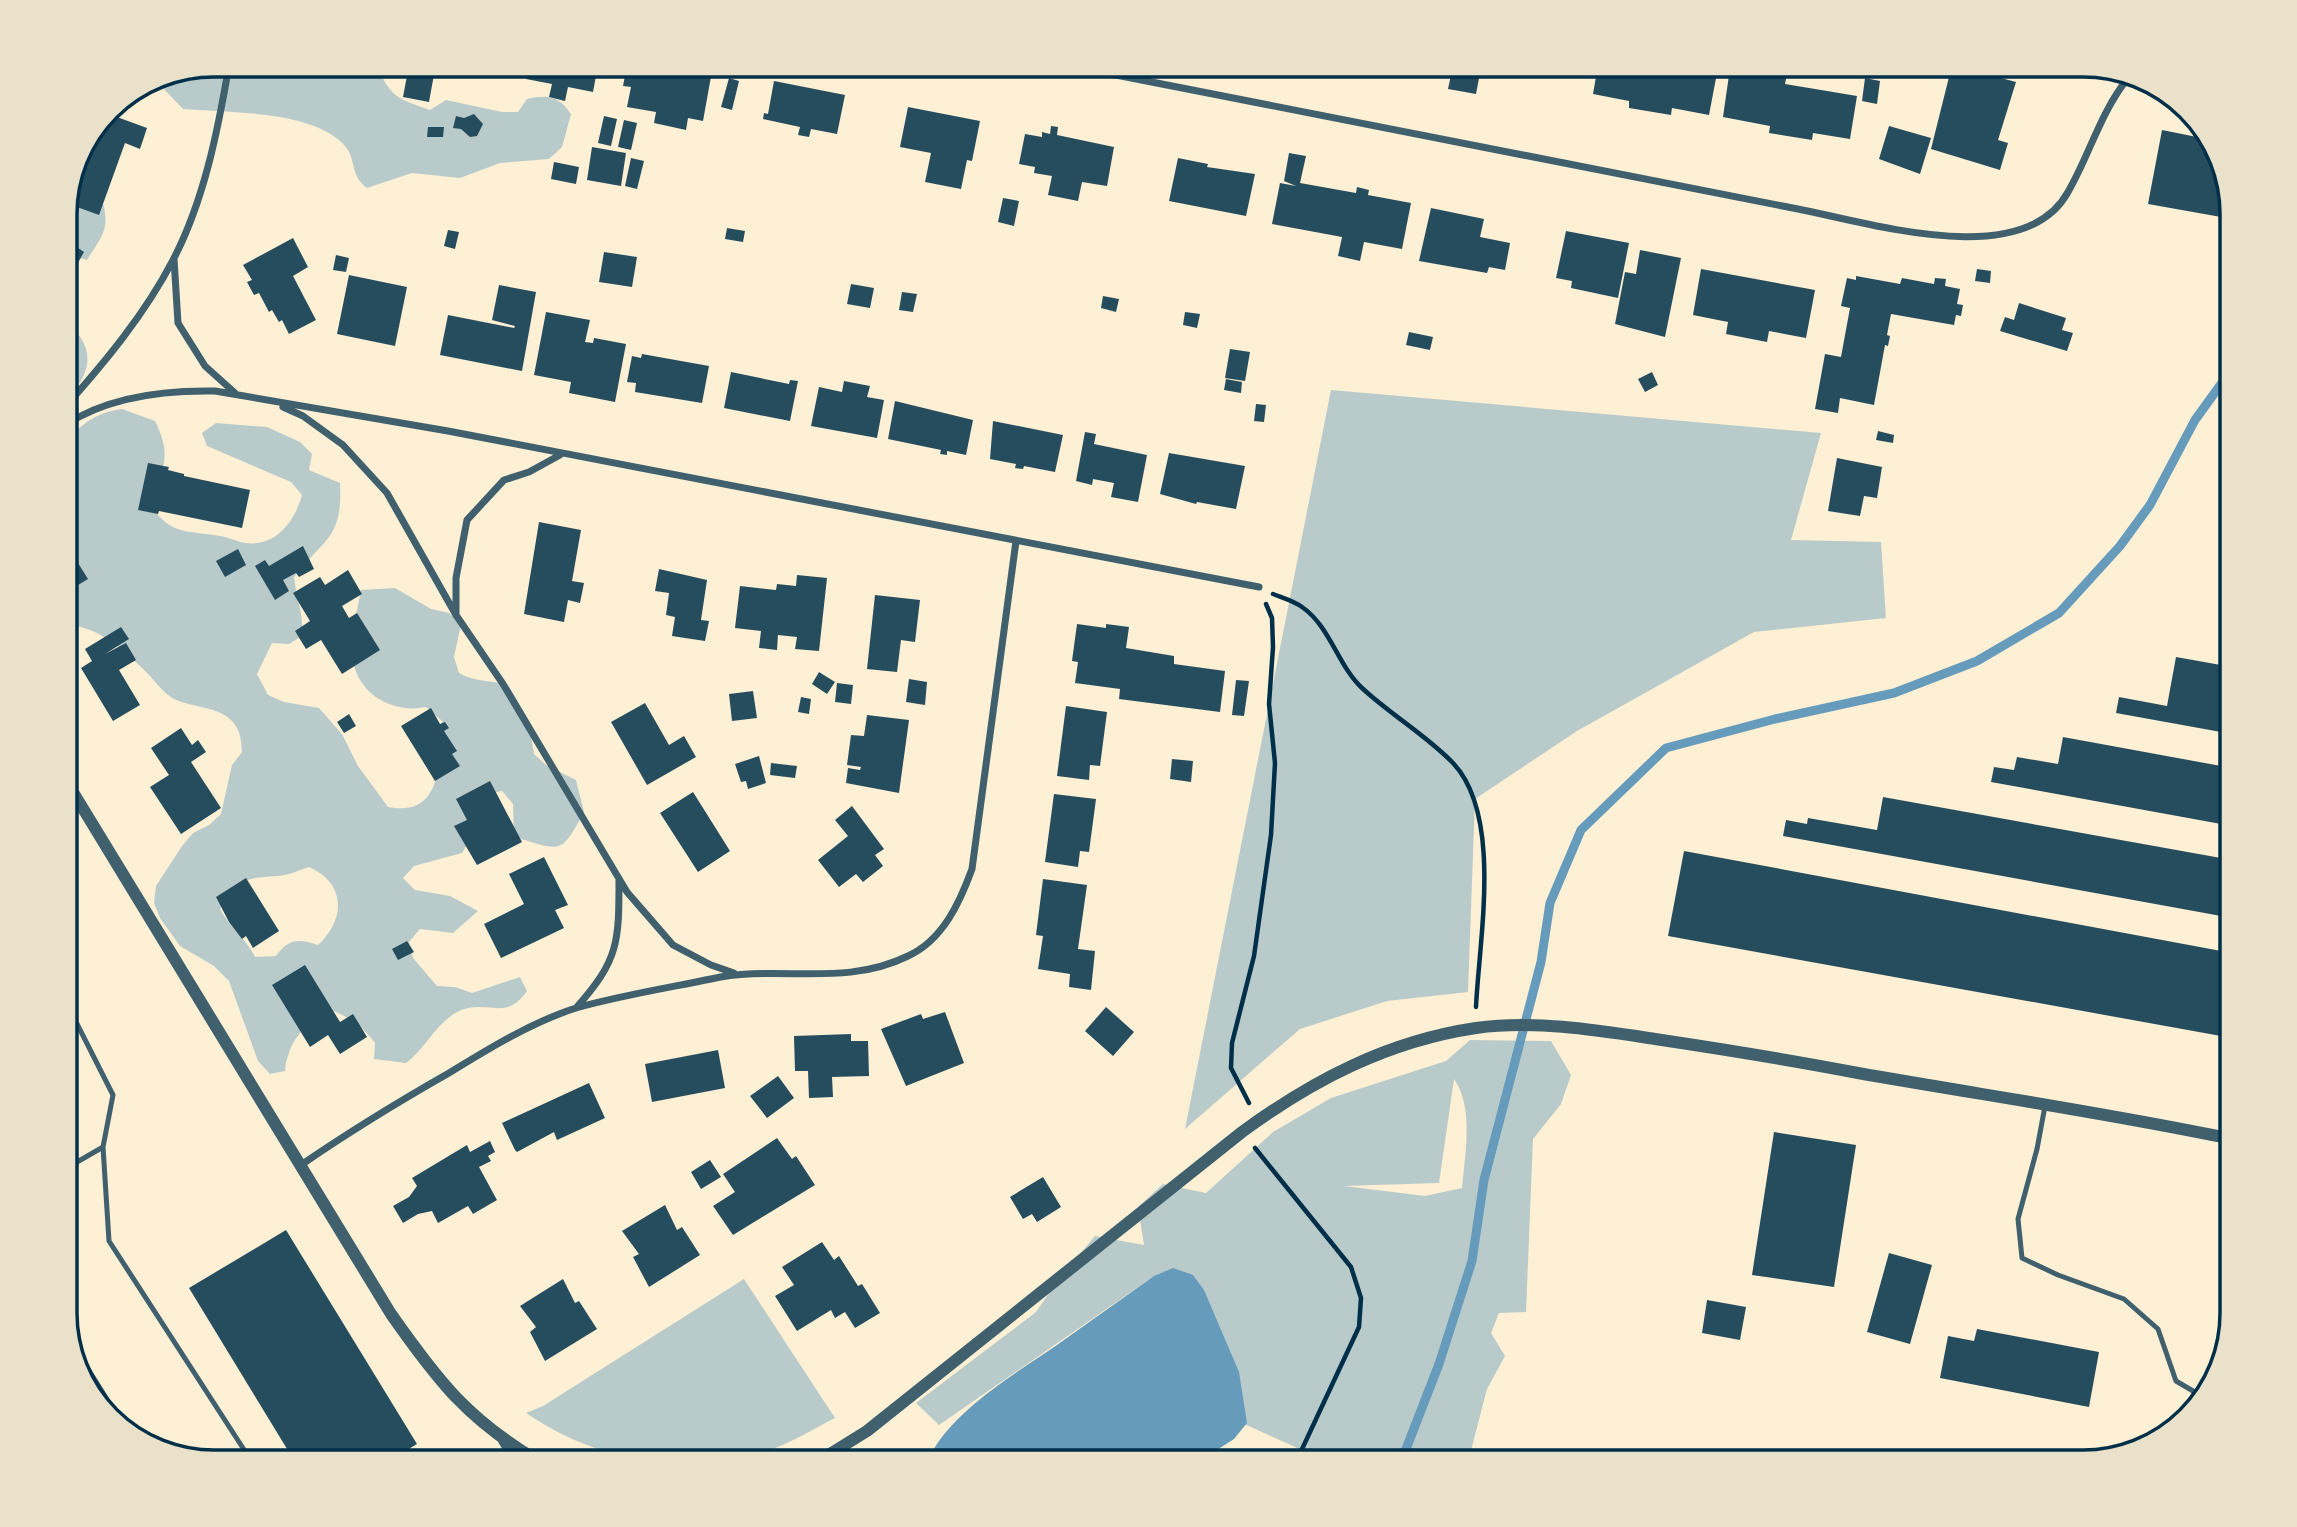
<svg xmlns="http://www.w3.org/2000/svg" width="2297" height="1527" font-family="'Noto Sans',sans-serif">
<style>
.green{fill:#b9caca;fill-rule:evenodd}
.water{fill:#669bbc}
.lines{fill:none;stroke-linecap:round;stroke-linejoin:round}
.stream{stroke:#669bbc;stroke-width:9}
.building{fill:#264d5e}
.path{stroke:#003049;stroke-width:4.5}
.service{stroke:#3f606c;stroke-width:5}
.minor{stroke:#3f606c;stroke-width:7}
.tertiary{stroke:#3f606c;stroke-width:12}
.rim{fill:none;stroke:#003049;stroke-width:3.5}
</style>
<rect width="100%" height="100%" fill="#fdf0d5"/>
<!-- green -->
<path class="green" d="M214 65H377C390 98 399 99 430 110L446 100 502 112H518L527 99C548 94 559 96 571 114L562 147 549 159 500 163 460 178 412 173 367 188C349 174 357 160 345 146 314 110 229 113 183 109L160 85 162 75Z
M74 168C94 176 111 208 104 230 101 240 93 250 87 260L65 253V205Z
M65 321C89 341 95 361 77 387L65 385Z
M1331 390 1821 433 1791 540 1881 542 1886 618 1754 632 1577 731 1475 799 1468 992 1387 1001 1300 1029 1185 1129Z
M122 409 155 421C172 456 165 468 147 500 169 535 182 530 220 536 229 537 237 542 246 543 276 547 295 521 302 495L291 482 207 446 202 433 216 423 267 427 300 442 312 454 309 470 340 483C343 539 324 538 294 577 296 598 304 615 302 636L289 644 272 643 257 674 268 695 284 702 319 708 342 734 358 766 388 807C444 818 439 759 442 721L426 707C394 714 358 695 353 660 350 637 357 612 361 590L395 588 431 609 449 613 461 624 454 657 459 673C475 682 490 680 508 685L528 719 534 754 546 765 576 780 584 812C560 857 561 850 514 837L513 804 502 791 486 794 470 840 462 853 414 866 403 878 415 890 450 896 478 911 453 933 420 929 409 942 413 958 437 986 455 987 472 993 520 977 527 991C507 1019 494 1003 468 1008 440 1014 427 1048 406 1063L374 1059 375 1043C363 1027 351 1018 333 1011 305 1021 288 1041 285 1071L270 1074 258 1061 229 981 214 966 180 946 160 918 154 903 156 886 182 846 193 833 209 825 221 814 232 765 242 752C241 740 241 732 233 722 219 706 193 708 174 699 165 694 157 684 150 676 129 655 97 623 65 626V592L80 574 76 559 65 555C65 531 60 471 65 452 72 426 98 412 122 409ZM309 867C346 883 346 919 318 945 298 938 288 939 276 956L255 957C246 938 230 928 220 909 235 879 246 878 277 876 287 876 299 870 309 867Z
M1470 1040 1551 1041 1571 1075 1561 1104 1533 1139 1526 1312 1499 1313 1491 1333 1505 1356 1487 1389 1468 1462H1284L1304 1451 1233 1419 1154 1276 939 1425 916 1403 1036 1312 1059 1279 1095 1236 1144 1245 1138 1207 1163 1184 1206 1193 1273 1132 1331 1098 1446 1061ZM1454 1079C1474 1107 1465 1154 1462 1188L1425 1196 1344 1186 1439 1183Z
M744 1279 835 1418C813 1429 791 1443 767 1451 751 1457 732 1459 715 1460 643 1467 586 1453 526 1413L543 1406Z"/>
<!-- water -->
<path class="water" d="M1173 1268 1193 1275 1204 1290 1239 1372 1247 1423 1234 1439 1209 1455 1153 1462H936L931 1454C954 1410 1016 1373 1057 1345 1089 1322 1122 1299 1154 1276Z"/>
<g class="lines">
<!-- stream -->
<path class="stream" d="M1401 1462 1439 1364 1472 1261 1484 1180 1541 962 1550 903 1581 830 1666 748 1775 719 1894 693 1977 661 2059 613 2120 546 2150 505 2195 420 2232 369"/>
</g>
<!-- building -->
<path class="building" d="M409 65 435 69 429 102 403 97Z
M457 65H516L513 77Z
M529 65H598L593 92 568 87 565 101 549 97 552 84 526 79Z
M627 65H668L680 68 681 65 712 71 703 121 688 118 686 130 654 123 656 112 627 107 631 87 623 86Z
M1453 65H1535L1533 76 1510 72 1509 78 1480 73 1476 94 1448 89Z
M1598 65H1671L1717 73 1709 115 1672 108 1671 115 1629 108V101L1593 94Z
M1737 65H1767L1766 70 1787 74 1785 84 1857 96 1850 139 1813 133 1812 140 1769 133 1770 126 1723 117 1729 75 1735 76Z
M1952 65 2016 82 1998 140 2008 143 2000 170 1931 149Z
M729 78 739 81 732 110 721 107Z
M1865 78 1880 81 1877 104 1862 101Z
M774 81 845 95 837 134 811 129 809 137 798 135 800 127 763 119 764 113 768 114Z
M908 107 980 121 972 161 967 160 961 189 925 182 931 153 900 147Z
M106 113 147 128 140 149 125 143 99 215 66 203 79 152Z
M474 114 483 124 477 136 470 137 461 129 453 128 456 116 464 118Z
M604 116 617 119 611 146 598 143Z
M624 120 637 123 631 150 618 147Z
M1051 126 1058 127 1057 135 1114 147 1107 186 1082 182 1078 201 1048 195 1052 176 1034 173 1035 167 1019 164 1025 134 1042 137V132L1050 134Z
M1889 126 1931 138 1920 174 1879 159Z
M428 127H444L443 137H427Z
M2162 130 2212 140 2226 190 2221 217 2148 204Z
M592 147 626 153 621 186 587 180Z
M1289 153 1306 156 1300 183 1356 193 1357 187 1369 190 1368 195 1411 203 1402 249 1364 242 1360 261 1338 256 1342 237 1272 224 1280 183 1296 186 1284 181Z
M631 158 644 161 637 189 625 186Z
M1178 158 1208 164 1207 167 1255 174 1246 216 1169 201Z
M554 162 579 167 576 184 551 179Z
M1003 198 1019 201 1014 226 998 222Z
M1431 208 1484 219 1480 237 1510 243 1505 270 1489 267 1487 273 1419 261Z
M727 228 745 231 743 242 725 239Z
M448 230 459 232 455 249 444 246Z
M1566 231 1629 243 1618 298 1571 288 1572 281 1556 278Z
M293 238 308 267 293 276 316 320 289 334 282 320 279 322 272 310 269 312 259 293 254 295 247 282 252 280 243 265Z
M65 239 84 252 65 286Z
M1640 250 1681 258 1665 337 1615 324 1625 272 1636 274Z
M604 252 637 257 632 287 599 282Z
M336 255 349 258 346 272 333 270Z
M1701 269 1815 290 1806 338 1769 331 1767 342 1726 334 1728 322 1693 315Z
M1977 269 1991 271 1990 283 1975 281Z
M349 275 407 287 395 346 337 334Z
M1856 276 1900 284 1902 278 1934 284 1935 278 1946 279 1945 286 1960 289 1957 304 1963 305 1961 316 1956 315 1954 325 1891 314 1887 335 1890 336 1888 346 1885 345 1874 405 1840 398 1838 413 1815 409 1825 354 1841 357 1850 308 1841 306 1847 278 1856 280Z
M851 284 874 288 870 308 847 304Z
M499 285 536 292 522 371 440 355 448 315 514 328 515 326 492 320Z
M902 292 917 294 913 312 899 310Z
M1103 296 1119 299 1116 312 1101 308Z
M2019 303 2066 318 2062 330 2073 333 2067 351 2000 331 2005 317 2014 320Z
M546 312 590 320 585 342 593 343 594 338 626 344 615 402 569 393 571 382 534 375Z
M1185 312 1200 314 1197 328 1183 325Z
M1409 332 1433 337 1430 350 1406 345Z
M1230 349 1250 352 1245 381 1225 378Z
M642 354 709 366 702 403 635 392 636 383 627 382 632 356 641 358Z
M731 372 789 384 790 380 798 381 790 421 724 408Z
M1652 372 1658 385 1645 392 1638 379Z
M1226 379 1242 382 1241 393 1224 390Z
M844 381 870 386 867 397 884 400 877 438 811 426 819 387 842 392Z
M895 401 973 420 966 455 947 451V455L940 454 941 450 888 439Z
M1256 404 1266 405 1264 422 1254 421Z
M993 421 1063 435 1055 472 1024 466 1023 469 1015 468 1016 464 990 459Z
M1878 431 1894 435 1893 443 1876 440Z
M1085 432 1096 434 1094 444 1147 455 1138 502 1111 497 1114 483 1093 479 1092 485 1076 481Z
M1169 453 1245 466 1236 509 1197 502 1196 504 1160 494Z
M1837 458 1882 467 1877 498 1864 496 1860 516 1828 511Z
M148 463 169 467 168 470 184 474V476L250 490 242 528 159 511 158 514 138 510Z
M539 522 581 530 572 581 584 583 580 603 568 600 564 622 524 614Z
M303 546 314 569 299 577 296 573 283 580 289 591 275 600 255 566 265 560 269 566Z
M238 549 246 565 225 577 216 561Z
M78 563 88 579 65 593V572Z
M659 569 707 580 701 620 709 621 705 641 672 636 675 617 666 615 669 593 655 591Z
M348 570 362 594 342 606 349 618 357 613 380 650 342 674 321 640 306 649 295 631 310 621 293 593 320 577 325 585Z
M797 575 827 578 819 651 795 649 797 637 778 635 777 650 759 648 761 631 735 628 740 586 776 590 777 584 796 586Z
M875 595 920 600 915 642 901 640 897 672 867 669Z
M1077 624 1106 628V624L1129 627 1126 648 1174 656V664L1225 671 1220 712 1119 699 1120 689 1075 683 1078 662 1072 661Z
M121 627 129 639 105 654 126 643 136 660 119 670 140 705 113 721 81 668 92 661 85 649Z
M2176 657 2232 667V734L2116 713 2119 697 2167 706Z
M819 672 835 682 827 694 812 684Z
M909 679 927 682 925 705 906 702Z
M1236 680 1249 681 1244 716 1232 715Z
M837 683 853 685 851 704 835 702Z
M753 691 757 718 732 721 729 694Z
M801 697 811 699 809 714 798 712Z
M645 703 669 745 684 736 696 757 647 785 611 722Z
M1066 706 1107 712 1100 766 1090 765 1089 780 1057 776Z
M431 708 440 724 445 722 449 728 444 731 457 751 452 754 460 766 435 781 401 726Z
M349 714 356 726 344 733 337 722Z
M867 715 909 720 899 793 846 783 848 768 860 770 861 767 847 765 851 735 864 736Z
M181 728 192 745 198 740 206 752 191 762 221 808 181 834 150 787 169 775 151 748Z
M2063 737 2232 768V826L1991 782 1994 767 2014 770 2017 757 2058 764Z
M759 756 766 783 748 789 746 781 741 782 735 764Z
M1172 759 1193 761 1191 782 1170 779Z
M771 763 797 766 795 778 770 775Z
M490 781 522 842 477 865 454 826 467 820 456 799Z
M693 792 730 851 698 872 660 813Z
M1054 794 1096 799 1089 852 1080 851 1078 867 1045 862Z
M1883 797 2232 860V918L1783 836 1786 820 1807 824 1808 818 1877 830Z
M852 806 884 849 875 855 883 866 863 882 856 874 839 887 818 860 848 836 835 820Z
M1684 851 2232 953V1038L1668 936Z
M544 857 568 905 555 910 564 928 501 958 484 924 524 904 509 874Z
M246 878 279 931 253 948 246 936 242 939 229 922 216 897Z
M1043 879 1087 885 1078 949 1095 951 1091 990 1069 987 1070 974 1038 969 1043 936 1036 935Z
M407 941 414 952 398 960 392 949Z
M305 965 340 1022 353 1014 367 1037 340 1054 328 1035 310 1047 272 985Z
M1106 1007 1134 1032 1113 1056 1085 1031Z
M945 1012 964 1063 906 1086 881 1029 921 1014 923 1019Z
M851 1034V1041H868L869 1076 832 1077 833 1097 809 1098 808 1071H795L794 1036Z
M718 1050 725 1088 652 1102 645 1064Z
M778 1076 794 1098 767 1118 750 1096Z
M589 1083 605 1118 557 1140 554 1132 517 1152 515 1150 502 1123Z
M65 1094 78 1115 65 1124Z
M1774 1132 1856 1145 1834 1287 1752 1275Z
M777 1138 792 1159 796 1156 815 1185 733 1235 713 1206 735 1192 723 1174Z
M490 1141 495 1152 488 1156 491 1161 479 1167 497 1200 473 1214 468 1206 438 1223 432 1211 418 1214 403 1223 393 1206 409 1197 417 1186 412 1178 467 1145 470 1152Z
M710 1160 721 1177 701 1189 691 1172Z
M1043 1177 1061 1207 1037 1222 1032 1214 1023 1219 1010 1197Z
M665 1205 677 1230 682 1227 700 1255 649 1287 633 1257 639 1254 622 1231Z
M286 1230 417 1444 387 1462H295L189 1288Z
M822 1242 834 1260 839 1256 858 1286 862 1284 880 1313 855 1328 845 1312 835 1318 831 1310 797 1331 775 1296 794 1285 782 1267Z
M1889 1253 1932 1265 1910 1344 1867 1332Z
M563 1279 575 1303 579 1301 597 1329 545 1361 530 1332 536 1327 520 1306Z
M1707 1300 1746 1307 1740 1340 1702 1333Z
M1977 1329 2099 1352 2089 1407 1940 1378 1948 1336 1974 1341Z
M69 1334 134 1438 85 1387Z"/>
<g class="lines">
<!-- path -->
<path class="path" d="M1273 594C1283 598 1294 601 1302 607 1330 626 1338 666 1362 688 1391 715 1426 735 1453 763 1503 816 1479 939 1476 1007
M1249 1103 1231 1068 1232 1043 1254 956 1271 835 1275 763 1269 704 1273 647 1272 618 1266 604
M1255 1148 1351 1267 1361 1298 1359 1327 1296 1462"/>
<!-- service -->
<path class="service" d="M65 1000 113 1095 103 1147 109 1241 252 1462
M2045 1106 2037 1149 2018 1219 2022 1258 2058 1275 2124 1299 2158 1329 2176 1381 2205 1398
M65 1169 103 1147
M501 1442 513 1462"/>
<!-- minor -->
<path class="minor" d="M1065 65 1798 209C1870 223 2024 272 2068 192 2090 154 2100 113 2128 78
M174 259 178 323 205 366 235 393
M65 407C105 362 145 314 173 260 204 201 218 130 229 65
M283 407 303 416 343 445 387 493 456 615 503 684 627 892 673 945 711 965 734 973
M65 425C109 396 164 390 215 391L448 431 1259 587
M456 615V578L467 520 504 480 529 472 560 455
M576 1008C619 960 619 942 619 879
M301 1165C349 1132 398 1102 449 1073 488 1049 532 1022 576 1008 618 996 667 988 711 979 778 964 843 988 908 956 943 940 960 902 972 869L1016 541"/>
<!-- tertiary -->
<path class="tertiary" d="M65 779 391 1314C438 1381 468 1420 540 1462
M817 1462 867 1431 1242 1132C1313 1080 1388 1041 1476 1028 1535 1020 1596 1030 1655 1039 1722 1049 1790 1060 1858 1073 1983 1095 2108 1113 2232 1139"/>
</g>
<!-- crop -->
<path d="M0 0H2297V1527H0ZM214 77H2083A137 137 0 0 1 2220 214V1313A137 137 0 0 1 2083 1450H214A137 137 0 0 1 77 1313V214A137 137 0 0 1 214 77Z" fill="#e9e1ca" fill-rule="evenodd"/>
<path class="rim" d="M214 77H2083A137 137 0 0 1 2220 214V1313A137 137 0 0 1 2083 1450H214A137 137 0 0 1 77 1313V214A137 137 0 0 1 214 77Z"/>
</svg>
